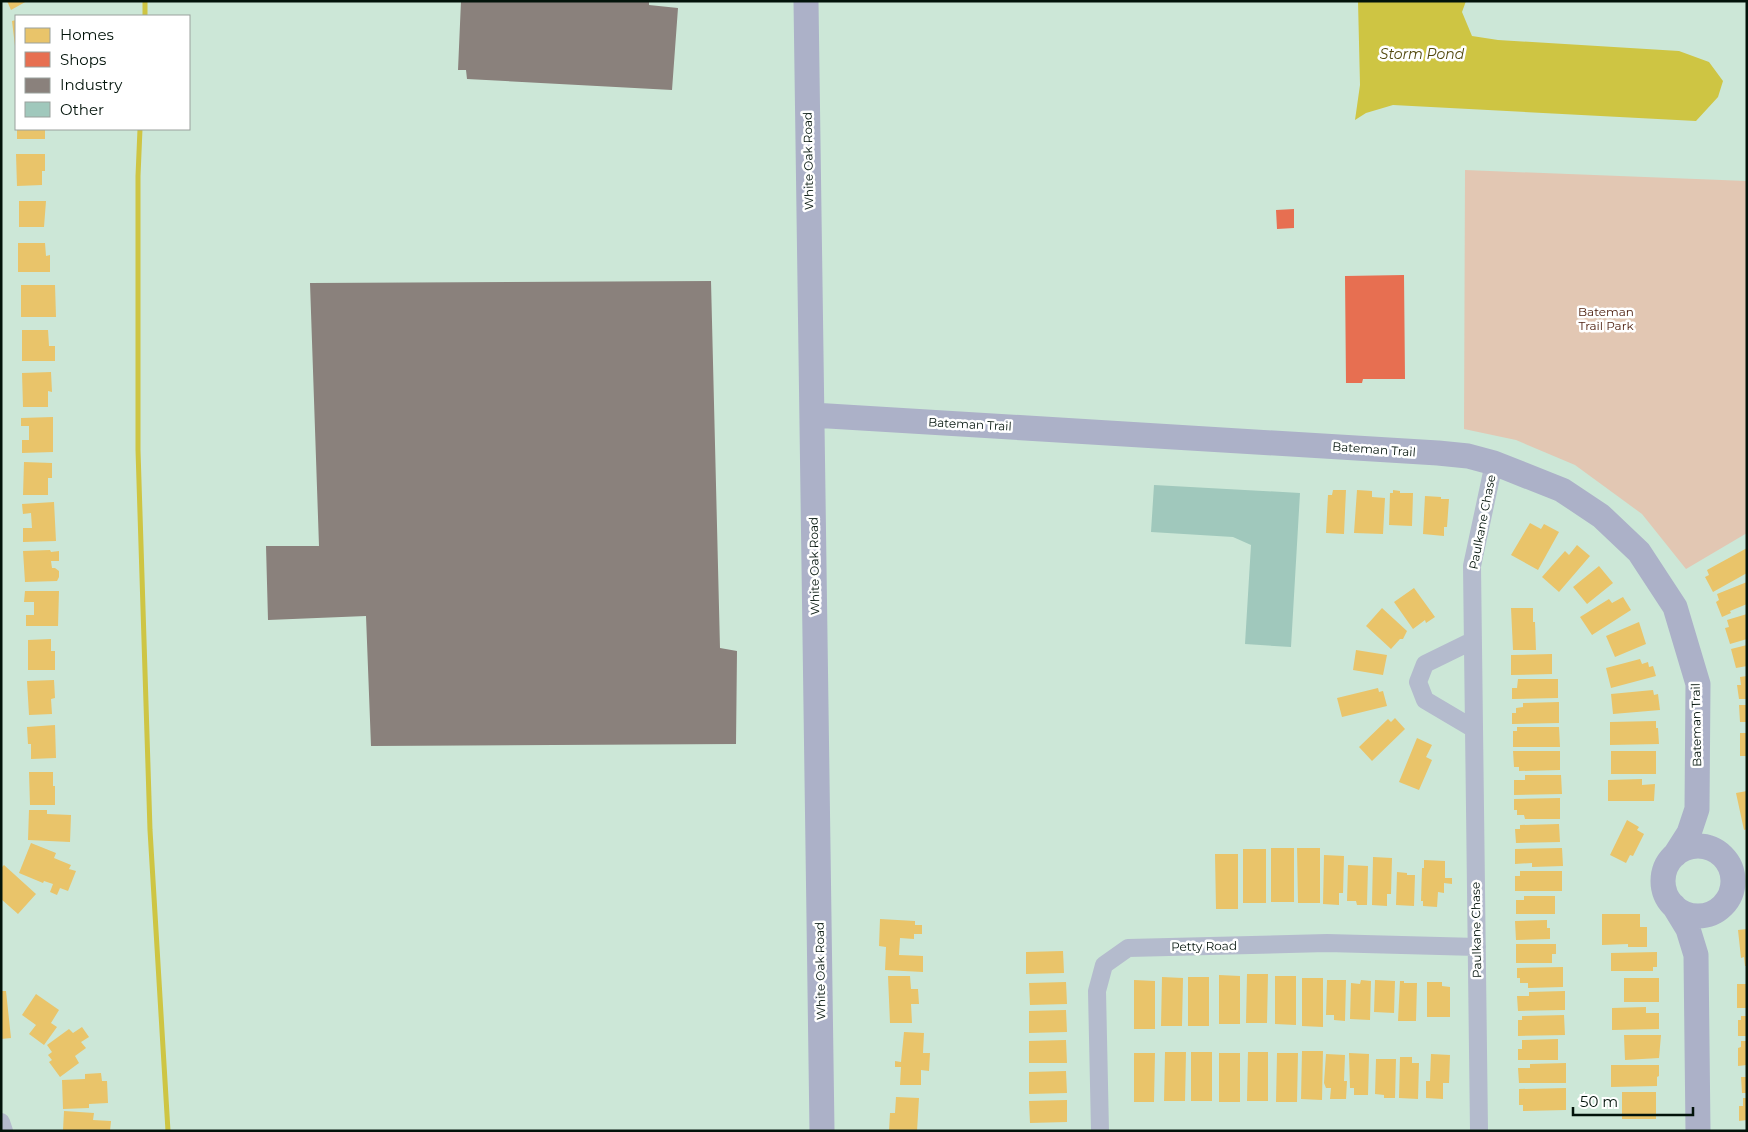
<svg xmlns="http://www.w3.org/2000/svg" width="1748" height="1132" font-family="Montserrat,sans-serif">
<style>
.green{fill:#e2c7b3}
.water{fill:#cec543}
.homes{fill:#e9c46a}
.shops{fill:#e76f51}
.industry{fill:#8a817c}
.lines{fill:none;stroke-linecap:round;stroke-linejoin:round}
.stream{stroke:#cec543;stroke-width:5}
.building{fill:#a0c8bc}
.street{stroke:#b4bbcd;stroke-width:18}
.secondary{stroke:#acb1c8;stroke-width:25}
.labels{text-anchor:middle;dominant-baseline:central;stroke-width:5;stroke-linejoin:round;paint-order:stroke}
.street-label{font-size:12px;fill:#02130a;stroke:#fff}
.park-label{font-size:12px;fill:#4a1c0b;stroke:#fff}
.water-label{font-size:14px;font-style:italic;fill:#52480d;stroke:#fff}
</style>
<rect width="100%" height="100%" fill="#cce7d7"/>
<!-- green -->
<path class="green" d="M1465 170 1747 181V533L1686 569 1642 514 1575 465 1516 440 1464 429Z"/>
<!-- water -->
<path class="water" d="M1358 1H1466L1462 12 1472 36 1498 40 1679 51 1709 62 1723 81 1718 97 1696 121 1393 105 1366 113 1355 120 1360 85Z"/>
<!-- homes -->
<path class="homes" d="M7 1H27L11 10Z
M16 20V46H15L12 21Z
M17 129H45V139H17Z
M16 154H45V171H42V185L17 186Z
M19 201H46L44 227H19Z
M18 243H45L46 256 50 255V272H18Z
M21 285H55L56 317H21Z
M22 330H48L49 346H55V361H22Z
M51 372 52 392 48 391V407H23L22 373Z
M53 417V452L22 453V440H29V426H21V418Z
M24 462 52 463V478H48V495H23Z
M1333 490H1346L1344 534 1326 533 1328 495H1332Z
M1357 490 1372 491V497L1385 498 1383 534 1354 533Z
M1393 490 1400 491V493H1413L1412 526 1389 525 1390 493H1393Z
M1425 496 1441 497V499H1449L1447 527H1444V536L1423 534Z
M54 502 56 541 23 542V528H32L31 513 23 514 22 504Z
M1530 523 1541 529 1544 524 1559 532 1538 570 1511 555Z
M1577 545 1590 556 1559 592 1542 577 1565 551 1569 555Z
M1747 548V573L1713 592 1705 577 1709 575 1707 570Z
M50 550 51 552 59 551V561H51L52 568H55L59 571V577L57 581 25 582 23 551Z
M1599 566 1613 583 1587 604 1573 587Z
M1747 582V604L1730 611 1731 613 1722 617 1716 602 1719 600 1717 594Z
M1414 588 1435 617 1426 623 1425 620 1413 629 1394 602Z
M25 591H59L58 626H26V615H34V602H24Z
M1623 597 1631 610 1592 635 1580 617 1609 599 1612 603Z
M1382 608 1407 631 1403 639H1400L1391 649 1366 626Z
M1511 608H1533V622H1535L1536 650H1513Z
M1747 614V639L1730 644 1725 628 1729 627 1727 620Z
M1639 622 1646 644 1615 657 1606 636Z
M51 639V651H55V670H28V640Z
M1747 645V666L1736 668 1731 649Z
M1356 650 1387 655 1383 675 1353 670Z
M1552 654V674L1511 675V655Z
M1640 659 1642 664 1648 662 1649 667 1653 666 1656 676 1611 688 1606 668Z
M1747 676V699H1739L1737 685H1741L1740 677Z
M1518 679H1558V698L1512 699V688H1517Z
M54 680 55 698 51 699 52 714 29 715 27 681Z
M1378 688 1379 692 1383 691 1387 706 1342 717 1337 698Z
M1653 690 1654 695 1658 694 1660 710 1613 714 1611 694Z
M1559 702V723L1512 724V713H1516V708L1523 707V703Z
M1739 705H1747V722H1740Z
M1395 718 1405 729 1372 761 1359 747 1388 719 1391 722Z
M1656 721V728H1658L1659 744 1610 745V722Z
M55 725 56 758 31 759V744H28L27 727Z
M1517 727H1559L1560 747H1513V731H1517Z
M1740 733H1747V756H1740Z
M1417 738 1432 745 1426 757 1432 760 1419 790 1399 782Z
M1513 751H1560V770L1519 771V767H1514Z
M1611 751H1656V774H1611Z
M29 772H53V786H55V805H30Z
M1525 775H1561L1562 794 1514 795V780H1525Z
M1642 779V785L1655 784 1654 801H1608V780Z
M1747 791V829L1744 830 1736 793Z
M1560 798V819H1525L1524 815H1517V810H1514V799Z
M29 810H47V814L71 815 70 842 28 840Z
M1627 820 1639 827 1637 830 1644 834 1633 856 1630 855 1626 863 1610 855Z
M1559 824 1560 842 1516 843 1515 829H1520V825Z
M31 843 56 853 54 858 71 865 69 869 76 871 68 891 60 888 57 895 50 892 53 884 44 881 43 883 19 873Z
M1271 848H1294V902H1271Z
M1297 848H1320V903H1298Z
M1562 848 1563 866 1532 867V863L1515 864V849Z
M1243 849H1266V903H1243Z
M1215 854H1238V909H1216Z
M1324 855 1344 856 1343 893H1339V905L1323 904Z
M1373 857 1392 858 1391 894H1387V906L1372 905Z
M1424 860 1445 861V878H1452V884L1444 883V893L1438 892 1437 907 1423 906V901H1421L1422 868H1424Z
M4 865 36 894 18 914 1 899V868Z
M1348 865 1368 866 1367 905H1357L1356 901H1347Z
M1520 871H1562V891H1515V876H1520Z
M1397 872 1407 873V875H1415L1414 906 1396 905Z
M1524 896H1555V914H1516V900H1524Z
M1602 914H1640V927H1647V947H1628V944L1602 945Z
M880 919 915 921V925H922V934H914V939L900 938 899 955 923 956V972L885 970 886 947 879 946Z
M1547 920V928H1550V939L1516 940 1515 921Z
M1747 929V966H1745L1744 957 1741 958 1738 930Z
M1516 944H1556V954H1552V963H1516Z
M1063 951 1064 973 1026 974V952Z
M1657 952V967H1653V971H1611V953Z
M1563 967V987L1528 988V983H1520V978H1517V968Z
M1247 974H1268L1267 1023H1246Z
M1219 975 1240 976V1024H1219Z
M888 976H910L911 989H918L919 1004H911L912 1023H890Z
M1275 976H1296V1025L1275 1024Z
M1162 977 1183 978 1182 1026H1161Z
M1188 977H1209V1026H1188Z
M1302 978H1323V1027L1302 1026Z
M1624 978H1659V1002H1624Z
M1134 980 1155 981V1029H1134Z
M1327 980H1346L1345 1021 1334 1020V1015H1326Z
M1361 980 1371 981 1370 1020 1350 1019 1351 983 1360 984Z
M1375 980 1395 981 1394 1013 1374 1012Z
M1400 981H1404V983H1417L1416 1021H1398Z
M1066 982 1067 1004 1030 1005 1029 983Z
M1427 982H1442V986L1450 987V1017H1427Z
M1737 984H1747V1008H1737Z
M1 991H6L11 1038 1 1039Z
M1565 991V1010L1518 1011 1517 996H1529V992Z
M36 994 59 1010 51 1023 57 1027 44 1045 29 1034 36 1025 22 1015Z
M1646 1007V1013H1659V1029L1612 1030V1008Z
M1066 1010 1067 1032 1029 1033V1011Z
M1564 1015 1565 1035 1518 1036V1020H1522V1016Z
M1741 1016H1747V1036H1738V1020H1741Z
M82 1027 89 1037 81 1042 86 1048 75 1056 79 1063 60 1077 49 1062 52 1060 48 1055 52 1052 47 1045 69 1029 73 1033Z
M904 1032 924 1033 923 1053H930L929 1071 921 1070V1085H900L901 1067H895V1061L901 1062Z
M1624 1035H1661L1659 1058 1625 1060Z
M1558 1039V1060H1518V1049H1522V1040Z
M1066 1040 1067 1063H1029V1041Z
M1741 1041H1747V1065L1738 1066V1048L1741 1047Z
M1302 1051H1323L1322 1100 1301 1099Z
M1165 1052H1186L1185 1101H1164Z
M1191 1052H1212V1101H1191Z
M1248 1052H1268V1101H1247Z
M1134 1053H1155L1154 1102H1134Z
M1219 1053H1240V1102H1219Z
M1277 1053H1298L1297 1102H1276Z
M1349 1053 1369 1054 1368 1095H1354V1088H1350Z
M1326 1054 1345 1055 1344 1081H1347L1346 1099H1330L1331 1088H1326L1324 1083Z
M1431 1054 1450 1055 1449 1083H1443V1099L1426 1098V1081H1430Z
M1400 1057H1412V1063H1419L1418 1099 1399 1098Z
M1376 1059H1396L1395 1098H1384V1095L1375 1094Z
M1566 1063V1083H1519L1518 1068H1530V1064Z
M1611 1065H1659V1076L1657 1077V1086L1611 1087Z
M1066 1071 1067 1093 1029 1094V1072Z
M101 1073 102 1081H107L108 1103 89 1104V1108L63 1109 62 1080 85 1079V1074Z
M1741 1077H1747V1093H1742Z
M1566 1088V1110L1523 1111V1105H1519V1089Z
M1622 1092H1656V1119H1622Z
M896 1097 919 1098 917 1131H889L890 1113H895Z
M1743 1098H1747V1120L1739 1121V1106H1743Z
M1067 1100V1122L1030 1123 1029 1101Z
M64 1111 94 1113 93 1120 111 1121 110 1131 63 1130Z"/>
<!-- shops -->
<path class="shops" d="M1294 209V228L1277 229 1276 210Z
M1404 275 1405 379H1363L1362 383H1346L1345 276Z"/>
<!-- industry -->
<path class="industry" d="M461 1H649V5L678 8 672 90 467 79 466 70H458Z
M711 281 720 648 737 651 736 744 371 746 366 616 268 620 266 546H319L310 283Z"/>
<g class="lines">
<!-- stream -->
<path class="stream" d="M145 16V1
M140 129 138 176V450L150 830 168 1131"/>
</g>
<!-- building -->
<path class="building" d="M1154 485 1300 493 1291 647 1245 644 1251 545 1233 537 1151 532Z"/>
<g class="lines">
<!-- street -->
<path class="street" d="M1472 641 1425 664 1418 682 1425 700 1474 729
M1 1122 4 1131
M1100 1131 1097 991 1104 965 1128 948 1327 943 1477 947
M1479 1131 1472 566 1494 463"/>
<!-- secondary -->
<path class="secondary" d="M806 1 822 1131
M812 415 1438 453 1468 456 1494 463 1562 490 1601 516 1639 552 1675 607 1698 684 1697 809 1689 833 1675 855
M1663 881a35 35 0 1 1 70 0a35 35 0 1 1-70 0Z
M1674 906 1688 929 1696 955 1698 1131"/>
</g>
<g class="labels">
<!-- street labels -->
<g class="street-label">
<text transform="translate(808 161) rotate(-91)">White Oak Road</text>
<text transform="translate(970 424) rotate(3)">Bateman Trail</text>
<text transform="translate(1374 449) rotate(4)">Bateman Trail</text>
<text transform="translate(1482 522) rotate(-79)">Paulkane Chase</text>
<text transform="translate(814 566) rotate(-91)">White Oak Road</text>
<text transform="translate(1696 725) rotate(-91)">Bateman Trail</text>
<text transform="translate(1476 930) rotate(-91)">Paulkane Chase</text>
<text transform="translate(1204 946) rotate(-1)">Petty Road</text>
<text transform="translate(820 971) rotate(-91)">White Oak Road</text>
</g>
<!-- park labels -->
<g class="park-label">
<text x="1606" y="311">Bateman<tspan x="1606" dy="14">Trail Park</tspan></text>
</g>
<!-- water labels -->
<g class="water-label">
<text x="1422" y="54">Storm Pond</text>
</g>
</g>
<!-- border -->
<rect width="1748" height="1132" fill="none" stroke="#02130a" stroke-width="5"/>
<!-- legend -->
<rect x="15" y="15" width="175" height="115" fill="#ffffff" stroke="#9aa19d"/>
<rect x="25" y="28" width="25" height="15" fill="#e9c46a" stroke="#9aa19d"/>
<text x="60" y="40" font-size="15" fill="#02130a">Homes</text>
<rect x="25" y="52" width="25" height="15" fill="#e76f51" stroke="#9aa19d"/>
<text x="60" y="65" font-size="15" fill="#02130a">Shops</text>
<rect x="25" y="78" width="25" height="15" fill="#8a817c" stroke="#9aa19d"/>
<text x="60" y="90" font-size="15" fill="#02130a">Industry</text>
<rect x="25" y="102" width="25" height="15" fill="#a0c8bc" stroke="#9aa19d"/>
<text x="60" y="115" font-size="15" fill="#02130a">Other</text>
<!-- scale -->
<path d="M1573 1107v8h120v-8" fill="none" stroke="#02130a" stroke-width="2.5"/>
<text x="1580" y="1107" font-size="15" fill="#02130a" stroke="#ffffff" stroke-width="4" paint-order="stroke">50 m</text>
</svg>
